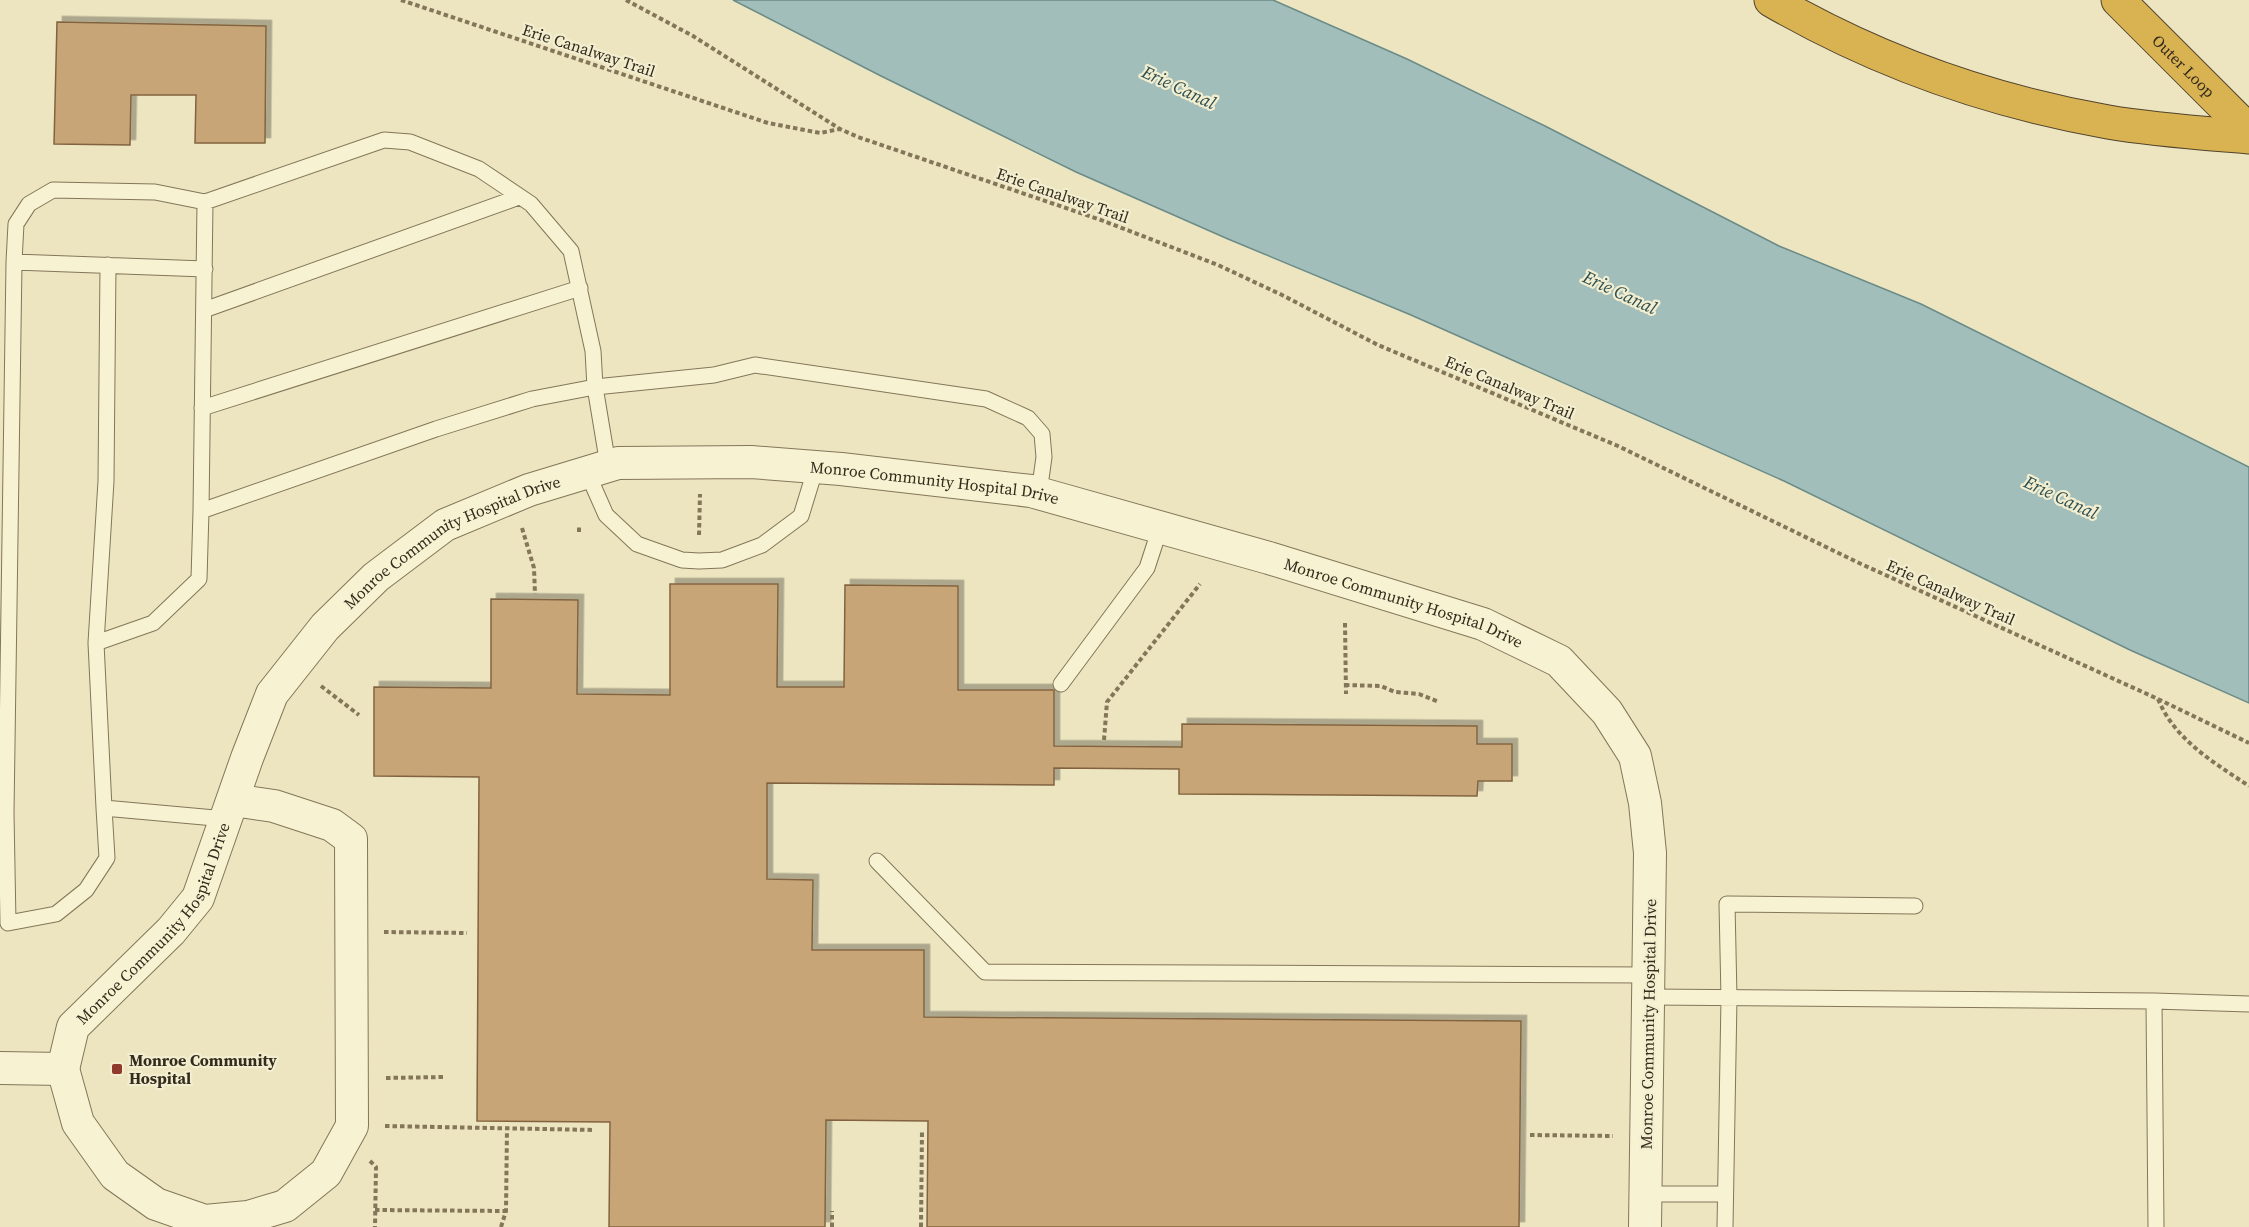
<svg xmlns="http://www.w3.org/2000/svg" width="2249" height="1227" font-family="'Source Serif 4',serif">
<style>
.water{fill:#a2beba;stroke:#6a8b88;stroke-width:1.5}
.building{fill:#c8a577;stroke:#826440;stroke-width:1.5;filter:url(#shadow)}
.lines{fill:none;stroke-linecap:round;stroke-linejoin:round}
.service-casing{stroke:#847659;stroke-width:17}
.minor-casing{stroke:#847659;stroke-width:34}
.motorway-casing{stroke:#51432d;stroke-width:35}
.path{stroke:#847659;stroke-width:4;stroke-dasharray:4.5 3;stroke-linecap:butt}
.service{stroke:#f7f2d2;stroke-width:15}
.minor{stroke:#f7f2d2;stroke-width:32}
.motorway{stroke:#d9b252;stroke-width:33}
.poi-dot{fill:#903a2b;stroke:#f3eecf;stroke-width:2}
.labels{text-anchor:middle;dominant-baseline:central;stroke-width:4.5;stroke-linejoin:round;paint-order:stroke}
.street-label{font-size:16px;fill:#342b1d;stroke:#f3eecf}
.poi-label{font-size:16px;font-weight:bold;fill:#342b1d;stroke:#f3eecf;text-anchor:start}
.water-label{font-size:18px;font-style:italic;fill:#2c5053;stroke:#f3eecf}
</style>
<defs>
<filter id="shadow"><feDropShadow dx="5.5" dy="-5.5" stdDeviation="0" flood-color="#0004"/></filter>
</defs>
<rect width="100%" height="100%" fill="#ece5c0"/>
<!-- water -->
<path class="water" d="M733 0H1273L1407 59 1545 126 1779 246 1921 304 2249 467V703L2130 650 1784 481 1411 315 1228 239 1076 172 881 76Z"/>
<!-- building -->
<path class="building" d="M57 22 266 26 265 143H195L196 95H131L130 145 54 144Z
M670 584H778L777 687H844L845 585 958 586V690H1054V746L1182 747V724L1477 726V744H1512V781H1478L1477 796 1179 794V769L1054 768V785L767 783V879L813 880 812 950H924V1017L1521 1021 1519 1227H927L928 1121 826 1120 825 1227H609L610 1122 477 1121 479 777 374 776V687L491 688V599L578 600 577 694 670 695Z"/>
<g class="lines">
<!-- service casing -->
<g class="service-casing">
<path id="service" d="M14 262 16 224 29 204 53 190 155 192 205 202
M204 310 519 197
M202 408 580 288
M587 472 606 515 637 544 682 560 699 561 722 560 762 545 801 516 816 467
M201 511 205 202 384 140 410 142 479 169 531 204 571 251 593 351 595 387 608 465
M96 643 106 481 108 265
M1061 684 1147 568 1160 528
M104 808 107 858 86 890 56 914 8 923 6 813 14 262 205 269
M226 819 104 808 96 643 153 623 199 579 201 511 436 429 532 399 595 387 714 375 755 365 986 399 1028 418 1042 434 1044 457 1039 493
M877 861 985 972 1649 975
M1649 997 2154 1001 2249 1004
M2154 1001 2156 1227
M1646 1194H1725
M1725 1227 1729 998 1727 904 1915 906"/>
</g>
<!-- minor casing -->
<g class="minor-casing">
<g id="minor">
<path d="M0 1068 63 1069"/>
<path id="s1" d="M63 1069 73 1027 171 931 198 898 247 758 272 694 325 627 376 577 445 525 529 490 618 463 751 462 841 469 1031 491 1269 558 1483 624 1559 661 1607 712 1635 756 1645 803 1650 853 1645 1227"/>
<path d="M63 1069 78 1123 115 1175 156 1204 205 1221 248 1217 285 1206 326 1173 352 1126 351 839 332 825 274 806 233 800"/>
</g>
</g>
<!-- motorway casing -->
<g class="motorway-casing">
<g id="motorway">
<path d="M1771 0C1876 61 1989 101 2108 122 2155 130 2202 133 2249 137"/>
<path id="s2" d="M2118 0 2249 131"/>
</g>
</g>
<!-- path -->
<path class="path" d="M401 0 768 123 820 133 840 129
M626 0 693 36 840 129 858 137 1101 220 1218 265 1282 295 1378 345 1618 446 1859 563 2158 699 2249 743
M522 528 534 568 535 594
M579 532V525
M699 535 700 494
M1345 623 1346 694
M1345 685 1381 686 1395 692 1419 694 1439 702
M321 686 359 715
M2158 699C2175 740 2213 762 2249 786
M1104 740 1107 702 1200 584
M384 932 467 933
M386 1078 445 1077
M385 1126 595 1130
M1530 1135 1613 1136
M370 1161 376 1167 375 1227
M375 1210 506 1211
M501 1227 506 1211 507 1128
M832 1227V1211
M921 1227 922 1130"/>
<!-- service -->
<use href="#service" class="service"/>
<!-- minor -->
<use href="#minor" class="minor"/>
<!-- motorway -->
<use href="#motorway" class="motorway"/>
</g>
<!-- markers -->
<rect class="poi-dot" x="111" y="1063" width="12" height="12" rx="3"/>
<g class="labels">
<!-- street labels -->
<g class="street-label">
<text transform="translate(589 50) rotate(18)">Erie Canalway Trail</text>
<text stroke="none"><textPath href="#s2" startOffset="93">Outer Loop</textPath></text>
<text transform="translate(1063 195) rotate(19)">Erie Canalway Trail</text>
<text transform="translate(1510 387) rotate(23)">Erie Canalway Trail</text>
<text stroke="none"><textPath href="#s1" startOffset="1185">Monroe Community Hospital Drive</textPath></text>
<text stroke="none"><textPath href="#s1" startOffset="681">Monroe Community Hospital Drive</textPath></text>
<text transform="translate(1951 592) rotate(24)">Erie Canalway Trail</text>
<text stroke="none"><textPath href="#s1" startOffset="1671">Monroe Community Hospital Drive</textPath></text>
<text stroke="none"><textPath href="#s1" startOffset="177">Monroe Community Hospital Drive</textPath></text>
<text transform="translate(1648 1024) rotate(-89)">Monroe Community Hospital Drive</text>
</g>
<!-- poi labels -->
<g class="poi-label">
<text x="129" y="1060">Monroe Community<tspan x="129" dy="18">Hospital</tspan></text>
</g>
<!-- water labels -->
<g class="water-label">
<text transform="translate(1179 87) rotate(25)">Erie Canal</text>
<text transform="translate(1620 292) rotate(25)">Erie Canal</text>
<text transform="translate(2061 497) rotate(25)">Erie Canal</text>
</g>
</g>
</svg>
